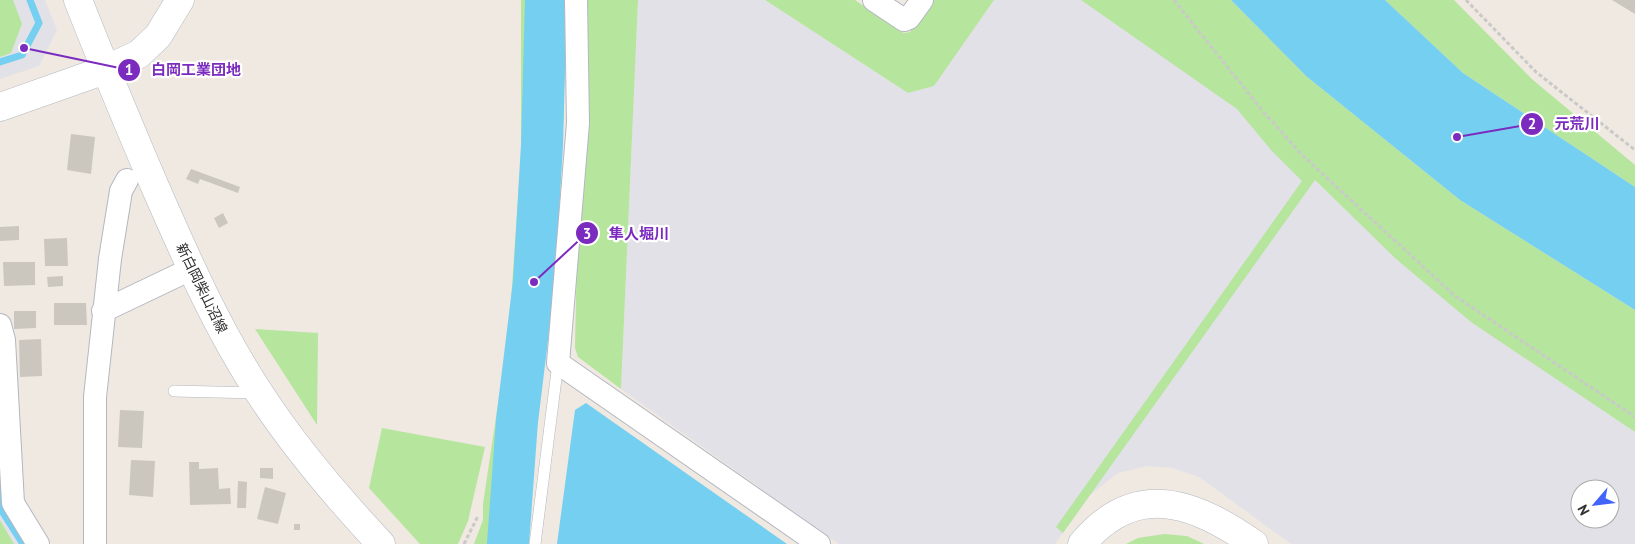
<svg xmlns="http://www.w3.org/2000/svg" width="1635" height="544" font-family="'PT Sans','Noto Sans JP',sans-serif">
<style>
.industrial{fill:#e3e1e8;fill-rule:evenodd}
.green{fill:#b6e59e}
.water{fill:#75cff0}
.lines{fill:none;stroke-linecap:round;stroke-linejoin:round}
.stream{stroke:#75cff0;stroke-width:7}
.river{stroke:#75cff0;stroke-width:42}
.building{fill:#cbc7bf}
.lane-casing{stroke:#b4b7c1;stroke-width:12}
.street-casing{stroke:#b4b7c1;stroke-width:24}
.secondary-casing{stroke:#b4b7c1;stroke-width:29}
.path{stroke:#c9c9c9;stroke-width:3;stroke-dasharray:4 2.5;stroke-linecap:butt}
.lane{stroke:#fff;stroke-width:11}
.street{stroke:#fff;stroke-width:22}
.secondary{stroke:#fff;stroke-width:28}
.labels{text-anchor:middle;dominant-baseline:central;stroke-width:4.5;stroke-linejoin:round;paint-order:stroke}
.street-label{font-size:14px;fill:#2e2e2e;stroke:#fff}
.leader{fill:none;stroke:#7b2cbf;stroke-width:2}
.callout-dot{fill:#7b2cbf;stroke:#fff;stroke-width:2}
.mark-label{font-size:15px;text-anchor:middle;font-weight:bold;fill:#fff}
.callout-label{font-size:15px;text-anchor:middle;font-weight:bold;fill:#7b2cbf;stroke:#fff;stroke-width:4.5;stroke-linejoin:round;paint-order:stroke}
</style>
<rect width="100%" height="100%" fill="#efe9e1"/>
<!-- industrial -->
<path class="industrial" d="M0 0H45L57 30 39 66 0 79Z
M638 0H765L908 93 934 86 994 0H1162L1315 180 1396 259 1472 322 1635 432V544H1291L1199 477 1172 468 1147 466 1118 473 1090 495 1055 544H839L621 389ZM1580 489H1610V519H1580Z
M0 401 28 544H0Z"/>
<!-- green -->
<path class="green" d="M0 0H13L22 24 11 53 0 57Z
M521 0H536L537 122 534 180 523 288 505 406 502 455 493 512 494 544H474L483 520V504L509 330 521 154Z
M553 0H562L564 114 547 332 521 544H513L519 438 550 186Z
M582 0H638L621 389 578 357 575 348Z
M765 0H855L904 33 910 32 931 0H994L934 86 908 93Z
M1081 0H1231L1306 76 1460 200 1635 310V432L1471 322 1396 259 1315 180 1063 533 1056 527 1302 181 1271 150 1237 109Z
M1385 0H1454L1533 80 1635 165V187L1463 73Z
M255 329 318 333 317 425Z
M382 428 485 447 468 521 458 544H420L369 488Z
M0 520 14 544H0Z
M1164 534 1187 536 1204 544H1126L1138 538Z"/>
<!-- water -->
<path class="water" d="M1231 0H1385L1463 73 1635 187V310L1460 200 1306 76Z
M586 403 787 544H557L575 410Z"/>
<g class="lines">
<!-- stream -->
<path class="stream" d="M0 62 22 55 39 23 30 0
M0 479 2 511 23 544"/>
<!-- river -->
<path class="river" d="M508 544 517 421 534 282 542 145 546 0"/>
</g>
<!-- building -->
<path class="building" d="M1612 0H1635V14Z
M71 134 95 137 91 174 67 170Z
M191 169 240 187 238 193 200 179 198 184 186 179Z
M223 213 228 223 219 228 214 218Z
M19 226V240L0 241V227Z
M67 238 68 266H45L44 239Z
M3 262H35V285L4 286Z
M63 276V286L48 287 47 277Z
M54 303H86L87 325H54Z
M14 311H36V328L14 329Z
M41 339 42 376 20 377 19 340Z
M120 410 144 411 142 448 118 447Z
M131 460 155 461 153 497 129 495Z
M189 462H199V469L218 468 219 489 230 488 231 504 190 505Z
M260 468H273V479L260 478Z
M238 481 247 482 246 508H237Z
M265 487 286 493 278 524 257 519Z
M294 524H300V530H294Z"/>
<g class="lines">
<!-- lane casing -->
<g class="lane-casing">
<path id="lane" d="M174 391 258 393
M535 544 558 363"/>
</g>
<!-- street casing -->
<g class="street-casing">
<path id="street" d="M576 0 578 123 558 363 819 544
M874 0 904 20 909 18 922 0
M103 311 191 269
M0 325 4 340 13 503 38 544
M95 544V397L110 259 121 191 127 180"/>
</g>
<!-- secondary casing -->
<g class="secondary-casing">
<path id="secondary" d="M78 0C102 61 127 121 153 182 185 255 216 327 260 394 295 448 337 497 381 544
M0 107 105 70 139 54 158 36 180 0
M1082 544C1135 480 1195 502 1254 544"/>
</g>
<!-- path -->
<path class="path" d="M1174 0 1261 109 1302 155 1455 296 1635 417
M1466 0 1536 72 1635 150
M464 544 478 516"/>
<!-- lane -->
<use href="#lane" class="lane"/>
<!-- street -->
<use href="#street" class="street"/>
<!-- secondary -->
<use href="#secondary" class="secondary"/>
</g>
<g class="labels">
<!-- street labels -->
<g class="street-label">
<text transform="translate(202 288) rotate(64)">新白岡柴山沼線</text>
</g>
</g>
<!-- callouts -->
<path class="leader" d="M24 48L129 70M1457 137L1532 124M534 282L587 233"/>
<g class="callout-dot">
<circle cx="24" cy="48" r="5"/>
<circle cx="1457" cy="137" r="5"/>
<circle cx="534" cy="282" r="5"/>
<circle cx="129" cy="70" r="12"/>
<circle cx="1532" cy="124" r="12"/>
<circle cx="587" cy="233" r="12"/>
</g>
<g class="mark-label">
<text x="129" y="75">1</text>
<text x="1532" y="129">2</text>
<text x="587" y="239">3</text>
</g>
<g class="callout-label">
<text x="196" y="75">白岡工業団地</text>
<text x="1577" y="129">元荒川</text>
<text x="639" y="239">隼人堀川</text>
</g>
<!-- north arrow -->
<g transform="translate(1595 504) rotate(242)"><circle r="24" fill="#ffffff" stroke="#ababab"/>
<path d="M0-4L9 19L0 12L-9 19Z" fill="#4264fb"/>
<text y="-8" font-size="14" font-weight="bold" text-anchor="middle" fill="#2e2e2e">N</text>
</g>
</svg>
